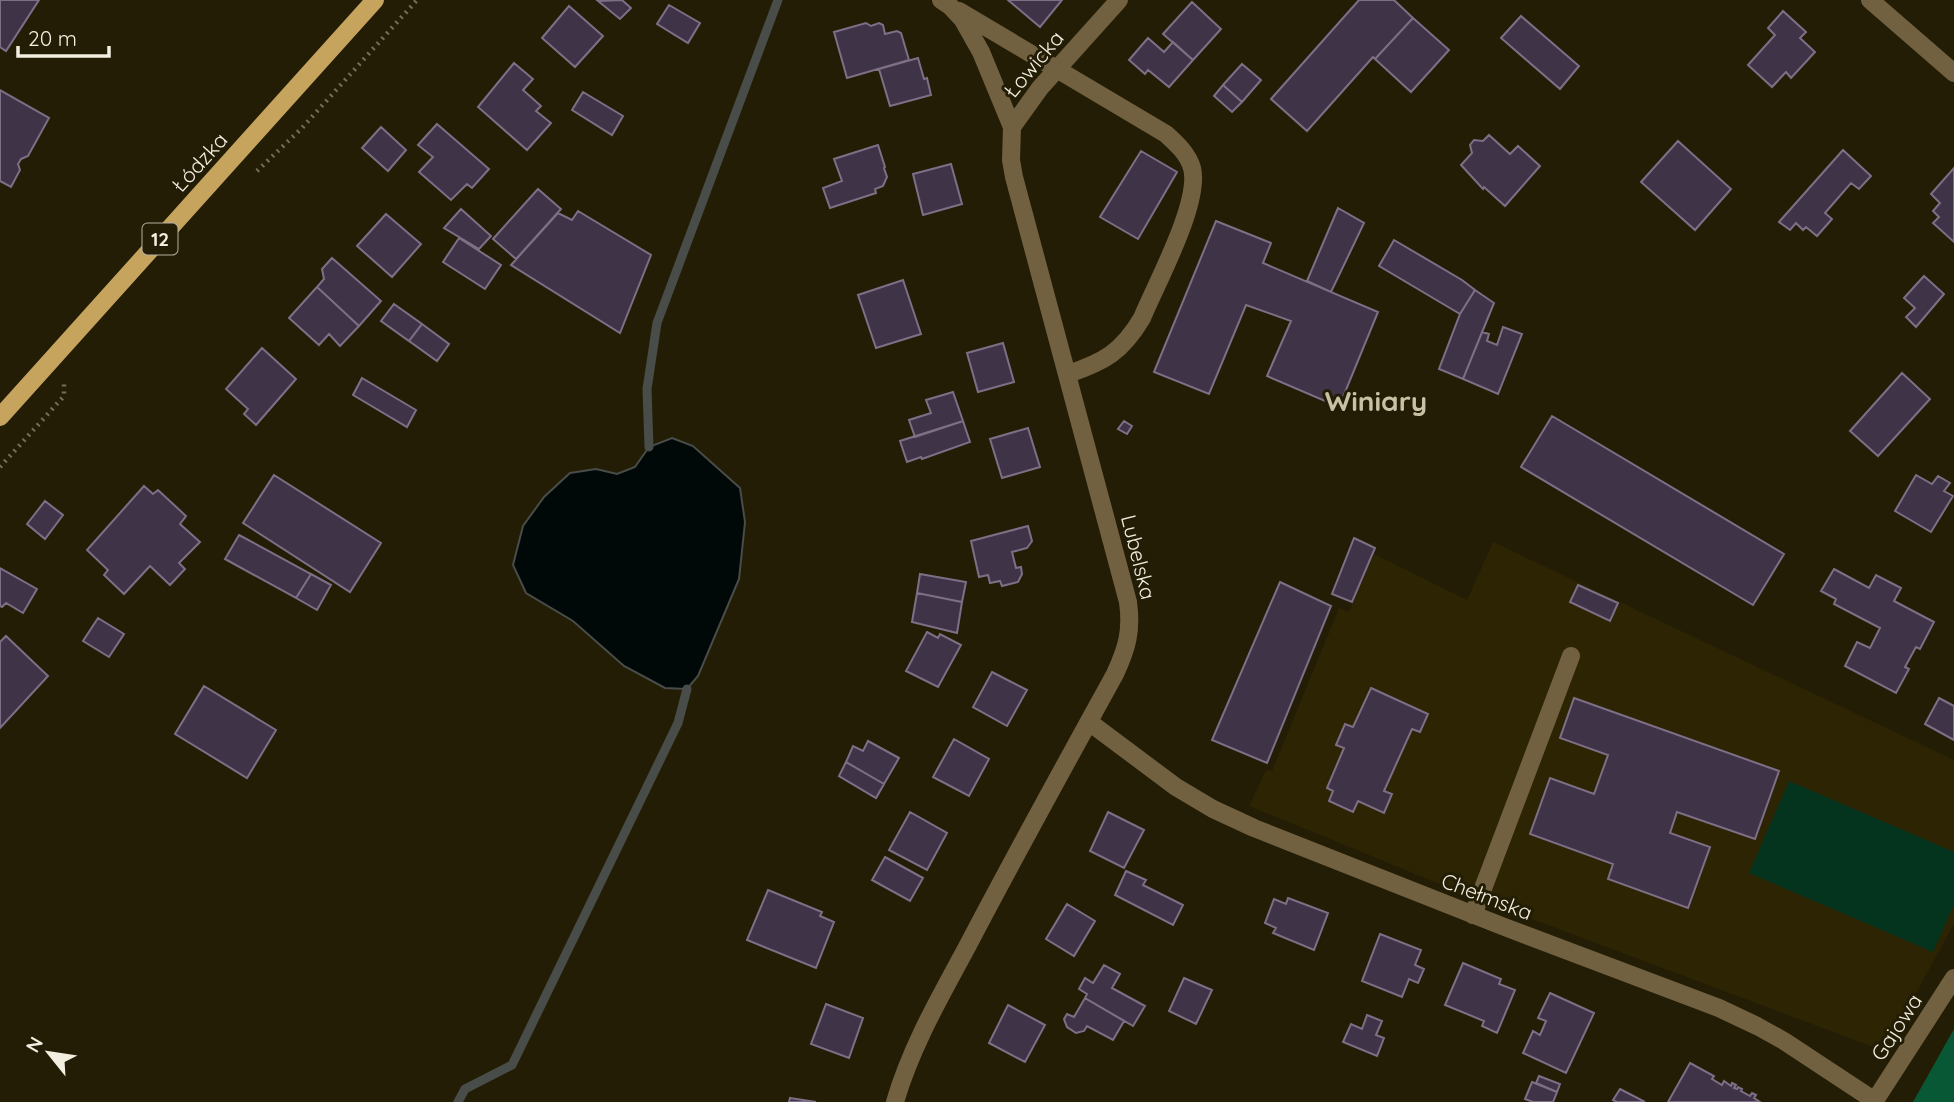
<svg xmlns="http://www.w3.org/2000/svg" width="1954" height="1102" font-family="Quicksand,sans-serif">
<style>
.built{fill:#2d2404}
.green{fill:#04341e}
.forest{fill:#095835}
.water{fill:#000808;stroke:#494d49;stroke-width:2}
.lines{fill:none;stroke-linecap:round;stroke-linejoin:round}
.stream{stroke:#494d49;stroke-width:9}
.building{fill:#3f3347;stroke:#7e6f87;stroke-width:2}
.path{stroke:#736e5a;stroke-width:4.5;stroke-dasharray:2 5;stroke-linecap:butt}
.minor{stroke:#716140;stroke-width:18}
.major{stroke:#c6a45e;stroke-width:18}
.labels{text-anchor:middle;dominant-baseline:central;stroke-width:6;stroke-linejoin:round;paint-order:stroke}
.shield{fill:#231d05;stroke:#b4af9e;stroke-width:2}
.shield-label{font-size:19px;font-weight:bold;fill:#f2eee0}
.street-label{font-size:21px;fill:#f2eee0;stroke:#231d05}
.district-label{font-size:28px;font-weight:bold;fill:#c9c1a5;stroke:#231d05}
</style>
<rect width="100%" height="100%" fill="#231d05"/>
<!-- built -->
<path class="built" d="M1493 542 1954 760V924L1884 1051 1457 891 1249 806 1266 770 1272 771 1339 608 1349 612 1374 554 1467 600Z"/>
<!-- green -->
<path class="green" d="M1789 781 1954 852V904L1933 952 1749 873Z"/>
<!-- forest -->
<path class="forest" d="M1954 1029V1102H1913Z"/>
<!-- water -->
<path class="water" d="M672 438 693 446 740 488 745 522 739 579 698 676 687 689 665 688 624 666 573 621 526 593 513 565 523 526 544 497 570 473 596 469 617 474 635 467 649 447Z"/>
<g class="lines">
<!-- stream -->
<path class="stream" d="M649 447 647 389 657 323 778 0
M458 1102 465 1089 512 1065 678 723 687 689"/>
</g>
<!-- building -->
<path class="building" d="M0 0H39L6 51 0 47Z
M622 0 631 8 620 19 598 1Z
M1008 0H1062L1040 27Z
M1359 0H1394L1413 18 1375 59 1373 57 1307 131 1271 99Z
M1192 2 1221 29 1193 60 1163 34Z
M669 5 700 23 688 43 657 24Z
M569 6 603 36 575 67 542 38Z
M1783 11 1806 32 1800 38 1815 52 1791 78 1786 72 1772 87 1748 65 1775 35 1768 28Z
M1521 16 1579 66 1560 89 1501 38Z
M1413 18 1449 50 1411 92 1375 59Z
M866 23 871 26 879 23 883 25 885 34 897 31 901 33 909 60 847 78 834 32Z
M1148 38 1164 52 1173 42 1193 60 1169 87 1148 70 1145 74 1129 60Z
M918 58 924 79 927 78 931 95 890 106 879 69Z
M514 63 533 79 523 90 541 106 536 111 551 123 527 150 478 107Z
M1242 64 1261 80 1242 102 1223 85Z
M1223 85 1242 102 1232 112 1214 96Z
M0 90 49 118 28 156 21 159 18 164 20 170 11 187 0 181Z
M583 92 623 116 612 135 572 110Z
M437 124 489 169 472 188 467 184 451 200 419 172 433 157 418 145Z
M381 127 406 150 388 171 362 148Z
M1489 135 1510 154 1518 146 1540 166 1505 206 1484 187 1483 189 1461 165 1472 153 1470 145 1474 140 1483 141Z
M1678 141 1731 189 1695 230 1641 182Z
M878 145 885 167 884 168 887 177 883 186 875 189 876 193 830 208 823 188 842 181 834 159Z
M1843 150 1871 176 1859 189 1851 183 1825 213 1832 219 1817 236 1806 227 1803 230 1796 223 1790 230 1779 222Z
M1141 151 1177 172 1138 239 1100 217Z
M951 164 962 204 923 215 913 174Z
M1954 168V242L1933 223 1939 217 1933 211 1940 203 1931 194Z
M538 189 561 209 516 259 493 239Z
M1338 208 1364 223 1331 292 1307 281Z
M461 209 491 236 479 249 444 228Z
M578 211 651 255 620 333 511 265 558 213 572 220Z
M386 214 421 244 392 277 357 246Z
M1216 221 1271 243 1263 263 1378 312 1339 407 1267 376 1291 321 1246 305 1209 394 1154 372Z
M459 238 501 265 485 289 443 262Z
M1394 240 1462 280 1475 290 1460 314 1379 266Z
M332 258 381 301 359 326 317 287 324 279 322 269Z
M1924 276 1944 294 1916 327 1906 317 1915 308 1904 298Z
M903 280 921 334 876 348 858 295Z
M317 287 359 326 340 346 329 334 319 345 289 318Z
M1475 290 1494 303 1463 379 1439 369 1460 314Z
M394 304 422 324 409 341 381 321Z
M422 324 449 344 437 361 409 341Z
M1503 327 1522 334 1498 394 1463 379 1482 332 1489 334 1487 341 1497 345Z
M1003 343 1014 382 978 392 967 353Z
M262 348 296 379 256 425 244 414 248 409 226 389Z
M1902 373 1930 399 1878 456 1850 431Z
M362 378 416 410 407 427 353 395Z
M953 392 963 421 915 437 909 420 931 413 926 400Z
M1552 416 1784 554 1753 605 1521 467Z
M963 421 970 442 922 459 921 457 907 462 900 441Z
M1124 421 1132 426 1127 434 1118 429Z
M1028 428 1040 467 1002 478 990 439Z
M274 475 381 543 350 592 243 523Z
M1916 475 1932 484 1938 476 1950 483 1944 491 1953 496 1931 532 1895 511Z
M144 486 153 494 158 490 186 516 180 524 200 542 179 563 185 569 170 585 150 566 124 594 104 575 108 570 87 550Z
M45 501 63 515 45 539 27 524Z
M1028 526 1032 541 1027 548 1012 552 1016 568 1021 567 1022 574 1018 582 1002 586 1000 581 990 583 988 575 979 577 971 541Z
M239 535 311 574 296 598 225 559Z
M1354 538 1375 548 1352 602 1332 594Z
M0 568 37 589 23 613 6 603 2 607 0 606Z
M1834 569 1869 588 1876 575 1901 588 1894 601 1934 622 1920 649 1916 647 1905 667 1909 669 1896 693 1845 666 1857 642 1870 648 1880 628 1834 604 1836 599 1821 591Z
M311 574 331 585 317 610 296 598Z
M920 574 966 582 962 602 917 593Z
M1280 582 1331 606 1267 763 1212 740Z
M1578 585 1618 603 1610 621 1570 602Z
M917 593 962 602 957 633 912 622Z
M98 618 124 634 109 657 83 641Z
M927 632 938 638 940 634 961 645 938 687 906 671Z
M6 636 48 676 0 728V642Z
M992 672 1027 690 1007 726 973 707Z
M204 686 276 730 247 778 175 734Z
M1371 688 1428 714 1420 732 1412 729 1384 791 1392 794 1384 813 1358 801 1353 812 1329 801 1333 791 1327 788 1344 748 1336 745 1345 724 1353 727Z
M1574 698 1779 771 1755 839 1677 812 1670 833 1710 847 1688 908 1608 879 1613 864 1530 834 1550 778 1594 794 1608 755 1560 738Z
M1939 698 1954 706V740L1925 724Z
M954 739 989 759 969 796 933 777Z
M868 741 899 758 884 784 846 762 853 746 863 751Z
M846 762 884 784 876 798 839 776Z
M910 812 947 833 927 870 889 850Z
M1108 812 1144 830 1124 868 1090 851Z
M885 857 923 878 910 901 872 880Z
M1126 871 1146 880 1143 885 1183 905 1173 925 1115 895Z
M768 890 822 912 820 916 834 922 816 968 747 940Z
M1288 898 1328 913 1314 950 1273 933 1276 928 1265 923 1274 899 1286 904Z
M1067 904 1095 921 1074 956 1046 939Z
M1380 934 1421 950 1415 965 1424 969 1418 983 1409 979 1402 997 1362 981Z
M1463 963 1501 979 1499 984 1515 990 1497 1033 1482 1026 1484 1021 1445 1005Z
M1104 965 1120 974 1112 988 1145 1006 1133 1026 1085 998 1087 994 1079 989 1085 978 1093 983Z
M1184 978 1212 990 1196 1024 1169 1011Z
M1550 993 1594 1013 1566 1073 1523 1053 1533 1031 1540 1035 1546 1021 1538 1018Z
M1085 998 1124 1021 1113 1040 1087 1026 1084 1031 1076 1033 1067 1027 1064 1019 1067 1014 1074 1017Z
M826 1004 863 1018 849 1058 811 1044Z
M1008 1005 1045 1025 1025 1062 989 1043Z
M1367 1015 1382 1021 1376 1035 1384 1038 1377 1056 1343 1042 1351 1024 1362 1029Z
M1690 1063 1714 1076 1712 1079 1722 1085 1724 1081 1731 1086 1732 1083 1736 1085 1734 1088 1737 1089 1738 1087 1742 1089 1741 1091 1750 1096 1752 1093 1756 1095 1754 1098 1760 1102H1668Z
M1539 1076 1560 1084 1557 1092 1536 1083Z
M1532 1082 1557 1092 1553 1102H1533L1525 1099Z
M1620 1089 1645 1102H1617L1613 1100Z
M790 1098 816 1102H789Z"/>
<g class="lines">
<!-- path -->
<path class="path" d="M257 171 302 128 417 0
M0 467 64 396V381"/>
<!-- minor -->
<path class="minor" d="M1870 0 1954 73
M959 11 1166 134C1177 144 1188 154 1192 168 1201 202 1156 284 1142 318 1122 352 1104 362 1068 374
M1012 127 1040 88 1119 0
M1089 722 1176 787 1213 809 1254 828 1502 926 1719 1008 1757 1026 1784 1041 1875 1101
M1473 915 1571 656
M895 1102C911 1047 940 997 967 947 1015 855 1065 765 1115 674 1127 648 1132 631 1128 602L1014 177 1011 160 1012 127 981 52 963 20 950 6 941 0
M1874 1102 1954 978"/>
<!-- major -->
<path class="major" d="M0 417 375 0"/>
</g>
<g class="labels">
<!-- shield labels -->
<rect class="shield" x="142.5" y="223.5" width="35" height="31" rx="5"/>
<g class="shield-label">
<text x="160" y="239">12</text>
</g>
<!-- street labels -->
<g class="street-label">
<text transform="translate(1033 64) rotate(-50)">Łowicka</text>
<text transform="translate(199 162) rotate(-48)">Łódzka</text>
<text transform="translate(1139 557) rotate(76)">Lubelska</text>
<text transform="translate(1487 896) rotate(21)">Chełmska</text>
<text transform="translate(1896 1027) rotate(-57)">Gajowa</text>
</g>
<!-- district labels -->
<g class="district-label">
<text x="1376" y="400">Winiary</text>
</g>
</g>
<!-- north arrow -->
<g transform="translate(49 1053) rotate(300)" stroke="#231d05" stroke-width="5" paint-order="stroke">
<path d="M0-5L12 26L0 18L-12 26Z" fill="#f2eee0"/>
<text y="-10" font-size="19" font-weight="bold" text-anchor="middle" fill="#f2eee0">N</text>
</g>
<!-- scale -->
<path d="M18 46v10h91v-10" fill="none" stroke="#f2eee0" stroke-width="3.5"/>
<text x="28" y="46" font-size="21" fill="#f2eee0" stroke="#231d05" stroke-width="5" paint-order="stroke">20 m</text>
</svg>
